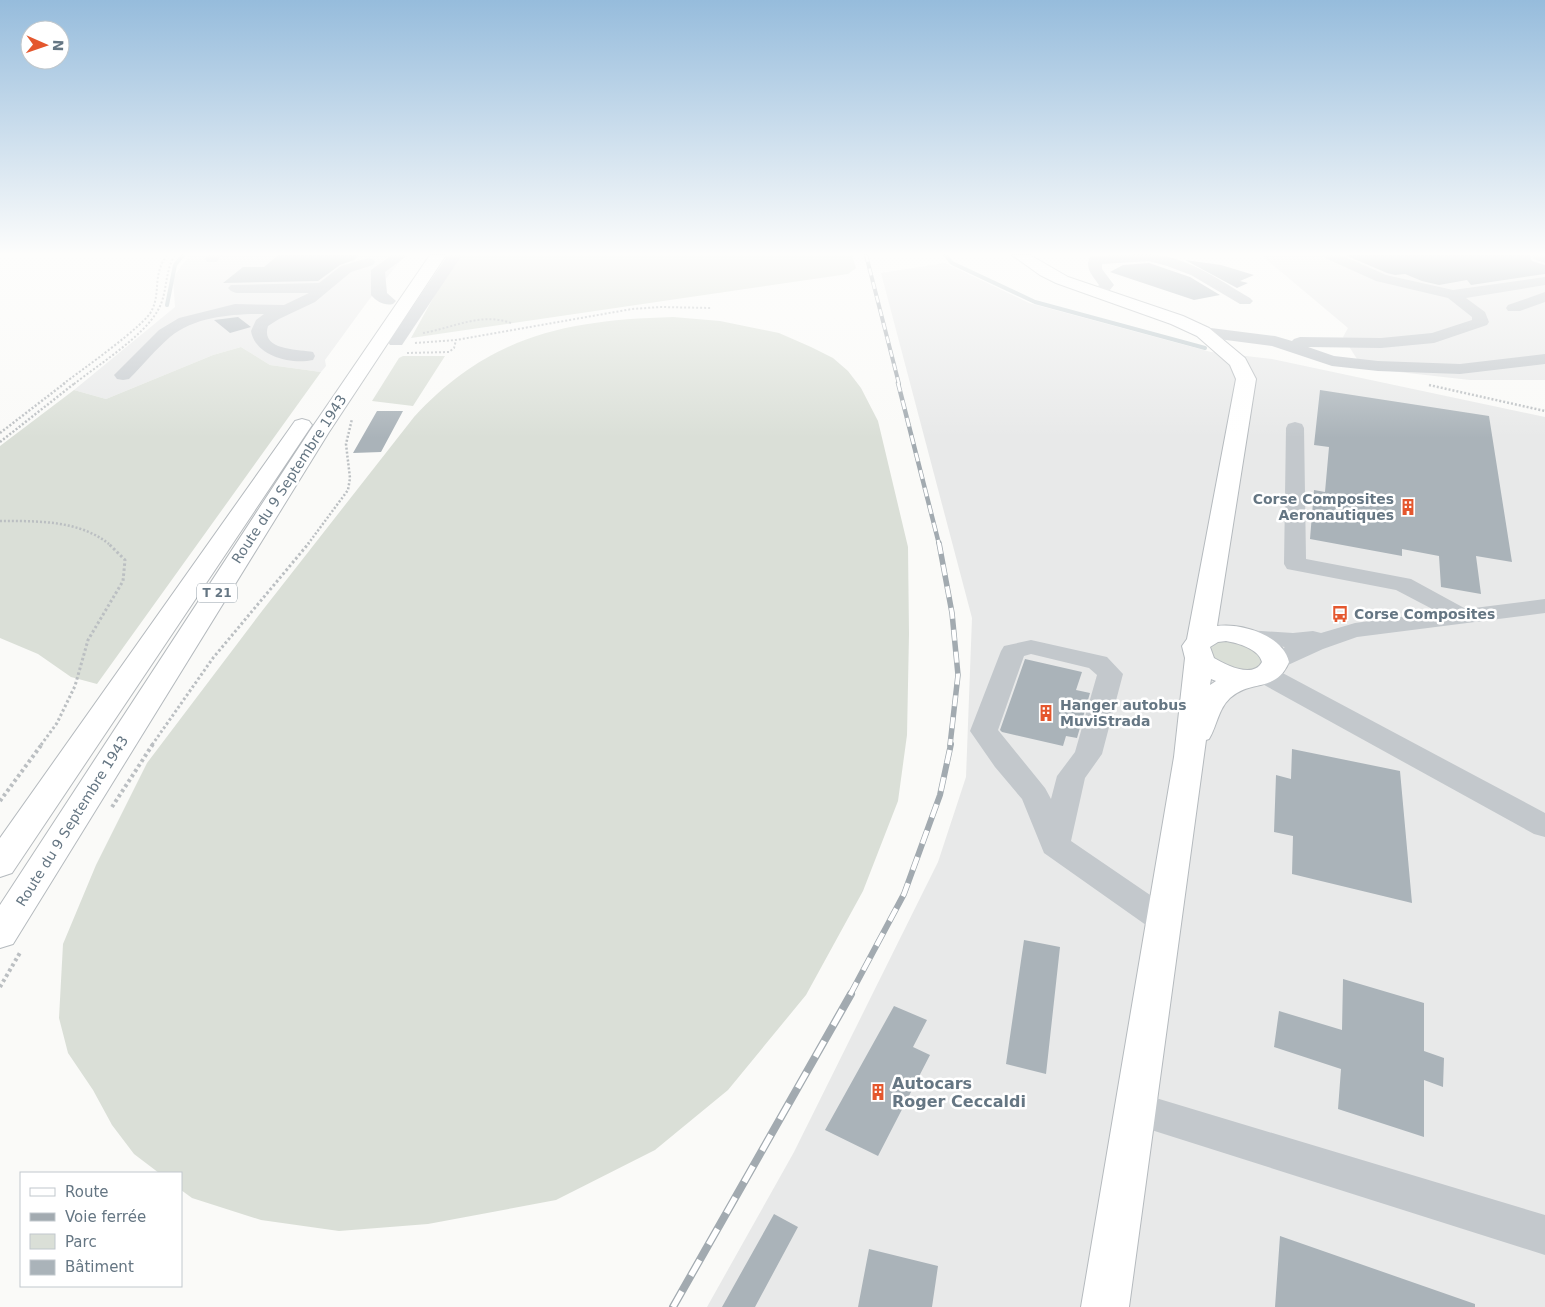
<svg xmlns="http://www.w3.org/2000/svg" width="1545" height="1307" font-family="'DejaVu Sans',sans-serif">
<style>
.built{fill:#e8e9e9}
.green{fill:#dadfd7}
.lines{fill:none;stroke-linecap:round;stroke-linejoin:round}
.stream{stroke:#bbc7cb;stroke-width:4}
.building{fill:#aab3b9}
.major-casing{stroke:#b5babe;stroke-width:2}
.path-far3{stroke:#bbbfc2;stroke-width:2;stroke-dasharray:2 2;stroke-linecap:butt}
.path-far2{stroke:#bbbfc2;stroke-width:2.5;stroke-dasharray:2 2;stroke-linecap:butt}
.path-far1{stroke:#bbbfc2;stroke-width:3;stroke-dasharray:2.5 2.5;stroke-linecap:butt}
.path{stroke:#bbbfc2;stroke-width:4;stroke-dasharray:3 3;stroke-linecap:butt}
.minor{fill:#c3c8cc;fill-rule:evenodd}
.major{fill:#fff;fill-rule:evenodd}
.rail-far4-casing{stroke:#a2aab0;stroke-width:4}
.rail-far3-casing{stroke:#a2aab0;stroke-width:4.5}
.rail-far2-casing{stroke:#a2aab0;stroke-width:5.5}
.rail-far1-casing{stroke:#a2aab0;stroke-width:6}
.rail-casing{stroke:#a2aab0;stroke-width:8}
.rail-far4{stroke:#fff;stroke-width:2.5;stroke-dasharray:7;stroke-linecap:butt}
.rail-far3{stroke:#fff;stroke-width:3;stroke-dasharray:9;stroke-linecap:butt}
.rail-far2{stroke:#fff;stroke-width:4;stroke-dasharray:11;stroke-linecap:butt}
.rail-far1{stroke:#fff;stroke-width:4.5;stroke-dasharray:14;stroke-linecap:butt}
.rail{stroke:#fff;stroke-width:5.5;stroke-dasharray:18;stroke-linecap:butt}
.labels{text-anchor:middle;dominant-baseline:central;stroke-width:5;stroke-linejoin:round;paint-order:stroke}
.shield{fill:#fff;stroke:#939fa8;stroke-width:1}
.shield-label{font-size:12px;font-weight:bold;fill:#657683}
.street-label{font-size:14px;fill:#657683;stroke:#fff}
.poi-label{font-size:14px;font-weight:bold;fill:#657683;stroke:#fff;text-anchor:start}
.near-poi-label{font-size:16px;font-weight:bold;fill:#657683;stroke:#fff;text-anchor:start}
</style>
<rect width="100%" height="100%" fill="#fafaf8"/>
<!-- built -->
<path class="built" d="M189 255H405L368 301 325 360 326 366 321 372 270 365 241 347 213 355 106 399 74 390 175 307 173 278Z
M1261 255H1545V380H1470L1381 370 1357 359 1343 337 1348 328Z
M945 263 1029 303 1211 352 1272 359 1545 417V1307H707L794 1152 938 862 966 777 972 618 881 273Z"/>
<!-- green -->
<path class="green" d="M461 255H852L856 268 848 274 411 338 446 275Z
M673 317 720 321 779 333 811 347 833 358 848 371 861 388 878 421 908 547 909 634 907 735 898 801 863 891 806 995 728 1090 655 1150 556 1200 428 1224 339 1231 261 1220 192 1198 181 1190V1173H159L134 1154 112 1125 93 1090 68 1053 59 1018 63 944 96 865 147 763 262 611 414 417C489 336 565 320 673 317Z
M241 347 270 365 321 372 97 684 71 677 38 654 0 638V446L74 390 106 399 213 355Z
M403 356H445L413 406 372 401 399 358Z
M1243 638 1267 663 1248 672 1219 666 1205 644 1209 640Z"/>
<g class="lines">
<!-- stream -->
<path class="stream" d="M945 255 952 263 1035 302 1205 348
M167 305 175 265 183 255"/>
</g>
<!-- building -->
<path class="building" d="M278 255H359L354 260 340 265 318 281 223 283 243 267H264Z
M1345 255H1530L1532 261 1545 265V274L1471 285 1467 280 1439 285 1422 281 1405 274 1395 275 1387 273Z
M1185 260 1221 265 1254 275 1240 281 1248 283 1237 288Z
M1149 263 1190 277 1220 295 1194 300 1110 272 1123 265Z
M238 317 251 327 230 333 214 320Z
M1320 390 1489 416 1512 562 1476 556 1481 594 1441 587 1439 556 1402 549V556L1310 539 1314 490 1325 492 1329 447 1314 445Z
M377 411H403L381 452 353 453Z
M1025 659 1082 672 1076 690 1090 693 1077 738 1066 736 1063 746 1002 732 1000 730Z
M1292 749 1400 771 1412 903 1292 874 1293 836 1274 832 1276 775 1291 779Z
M1024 940 1060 947 1046 1074 1006 1064Z
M1343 979 1424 1003V1051L1444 1058 1443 1087 1424 1080V1137L1338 1109 1341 1069 1274 1047 1279 1011 1342 1030Z
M894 1006 927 1020 913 1047 930 1055 878 1156 825 1130Z
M774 1214 798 1227 755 1307H722Z
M1280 1236 1475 1304V1307H1275Z
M869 1249 938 1266 932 1307H858Z"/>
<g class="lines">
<!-- major casing -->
<g class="major-casing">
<path id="major" d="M430 255H446L329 432 13 944 0 948V905L309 432Z
M1012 255H1030L1068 277 1183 316 1209 328 1245 358 1256 379 1217 626C1241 623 1283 635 1289 662 1276 693 1251 679 1230 698 1218 709 1217 726 1209 739L1206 740 1129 1307H1081L1174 757 1185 658 1182 646 1187 639 1236 379 1230 365 1197 336 1171 324 1056 283 1040 275ZM1226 641C1238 643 1259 649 1262 662 1253 679 1226 665 1214 658L1210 647 1218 642ZM1211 679 1216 681 1210 685Z
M302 419 309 421 312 425 12 873 0 877V838L295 421Z"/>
</g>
<!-- path-far3 -->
<path class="path-far3" d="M423 333C453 328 481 312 511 323
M415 343 456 340 632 309 660 307 712 308
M407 353 449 352 454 348 456 340
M63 384C79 372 147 324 152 310 161 291 152 276 167 255
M74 384C98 365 144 336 158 310 168 293 164 272 175 255"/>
<!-- path-far2 -->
<path class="path-far2" d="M1429 385 1545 411
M0 433 65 383
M0 442 75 383
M0 521C37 521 79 520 109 544
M308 544 348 490 350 478 346 444 352 419"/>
<!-- path-far1 -->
<path class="path-far1" d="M41 745 57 723 75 686 88 640 123 581 125 560 108 543
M152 745 213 658 309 543"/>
<!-- path -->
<path class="path" d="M0 801 42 744
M112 807 153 744
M0 987 21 951"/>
<!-- minor -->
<path class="minor" d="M208 255H222L217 262H207L205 259Z
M392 255H408L385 272 387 293 396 301 393 304C385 306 377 302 371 295V270Z
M448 255H462L402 345H390L388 342Z
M1111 255C1126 255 1143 253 1158 255 1192 260 1221 281 1250 298L1253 301 1250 304H1240L1191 275 1167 266 1149 261 1102 264V269L1114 285 1104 297H1094L1091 294 1099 285C1093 276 1084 268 1090 257Z
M1323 255H1341L1386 275 1453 290 1545 277V285L1466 298 1485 312 1489 322 1487 325 1434 343 1381 348 1308 347 1334 356 1378 361 1460 364 1545 354V364L1460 374 1378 371 1332 366 1272 346 1203 337 1197 335 1195 332 1197 329 1203 327 1275 336 1292 341 1294 339 1300 337 1381 338 1432 333 1472 320V317L1448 298 1376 281 1325 258Z
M1532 255H1545V263L1533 259Z
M368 258 373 259 375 262 373 265 351 272 315 302 279 319 268 326C260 351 299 349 313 352L315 356 313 360C291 365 255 356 251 331L256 320 264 314C233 314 196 316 170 337 156 349 143 365 129 379L123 380 117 379 114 375 159 330 179 318 235 304 284 305 309 293H236L231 291 228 288 231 285 319 283 341 266Z
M1545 292V302L1520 311H1508L1506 308 1508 305Z
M1295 422 1302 424 1304 428 1306 559 1411 579 1466 609 1545 599V613L1357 637 1323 649 1277 670 1545 813V837L1534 834 1257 681 1253 675 1257 669 1265 667 1262 663 1266 658 1285 647 1238 642 1235 637 1238 632 1247 630 1293 633 1313 631 1321 633 1355 623 1438 612 1396 590 1287 569 1284 564 1286 428 1288 424Z
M1031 640 1107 657 1123 674 1102 754 1085 778 1071 841 1175 912 1180 921 1175 930 1164 934 1153 930 1044 853 1022 799 995 767 970 731 1001 651 1004 646ZM1031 654 1089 668 1097 675 1075 752 1057 776 1051 799 1045 788 998 730 1024 656Z
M1136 1092 1545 1215V1255L1123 1121 1117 1109 1123 1097Z"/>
<!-- major -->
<use href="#major" class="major"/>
<!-- rail-far4 casing -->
<g class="rail-far4-casing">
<path id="rail-far4" d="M866 255 899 384"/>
</g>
<!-- rail-far3 casing -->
<g class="rail-far3-casing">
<path id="rail-far3" d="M898 383 939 544"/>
</g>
<!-- rail-far2 casing -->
<g class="rail-far2-casing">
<path id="rail-far2" d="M939 543 952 613 958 675 950 745"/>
</g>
<!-- rail-far1 casing -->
<g class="rail-far1-casing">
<path id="rail-far1" d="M850 995 904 894 940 795 951 744"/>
</g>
<!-- rail casing -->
<g class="rail-casing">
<path id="rail" d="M673 1307 851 994"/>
</g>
<!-- rail-far4 -->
<use href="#rail-far4" class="rail-far4"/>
<!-- rail-far3 -->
<use href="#rail-far3" class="rail-far3"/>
<!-- rail-far2 -->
<use href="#rail-far2" class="rail-far2"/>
<!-- rail-far1 -->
<use href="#rail-far1" class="rail-far1"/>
<!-- rail -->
<use href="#rail" class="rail"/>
</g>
<!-- sky -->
<linearGradient id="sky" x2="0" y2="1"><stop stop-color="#96bcdc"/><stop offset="0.58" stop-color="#fdfdfc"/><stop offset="1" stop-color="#fdfdfc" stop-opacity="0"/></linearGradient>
<rect width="1545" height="438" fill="url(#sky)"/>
<!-- icons -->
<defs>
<g id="building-bare" transform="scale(1.35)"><path d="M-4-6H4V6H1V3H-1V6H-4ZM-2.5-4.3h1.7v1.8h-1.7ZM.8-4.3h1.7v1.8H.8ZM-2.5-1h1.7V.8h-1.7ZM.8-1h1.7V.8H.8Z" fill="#e4572e" stroke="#fff" stroke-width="2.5" paint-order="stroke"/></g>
<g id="bus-bare" transform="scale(1.35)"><path d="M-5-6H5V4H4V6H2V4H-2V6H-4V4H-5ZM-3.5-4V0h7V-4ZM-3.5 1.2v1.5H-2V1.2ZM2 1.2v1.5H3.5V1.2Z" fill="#e4572e" stroke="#fff" stroke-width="2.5" paint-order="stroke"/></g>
</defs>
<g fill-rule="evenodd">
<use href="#building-bare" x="1408" y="507"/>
<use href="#bus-bare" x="1340" y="614"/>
<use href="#building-bare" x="1046" y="713"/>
<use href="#building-bare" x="878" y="1092"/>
</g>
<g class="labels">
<!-- shield labels -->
<rect class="shield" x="197" y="583.5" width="40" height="19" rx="4"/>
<g class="shield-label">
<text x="217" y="593">T 21</text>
</g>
<!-- street labels -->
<g class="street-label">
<text transform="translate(289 479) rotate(-57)">Route du 9 Septembre 1943</text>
<text transform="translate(72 821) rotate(-58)">Route du 9 Septembre 1943</text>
</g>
<!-- poi labels -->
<g class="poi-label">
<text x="1394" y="499" text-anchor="end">Corse Composites<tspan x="1394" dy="16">Aeronautiques</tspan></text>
<text x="1354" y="614">Corse Composites</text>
<text x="1060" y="705">Hanger autobus<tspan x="1060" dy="16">MuviStrada</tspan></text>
</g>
<!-- near-poi labels -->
<g class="near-poi-label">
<text x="892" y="1083">Autocars<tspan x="892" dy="18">Roger Ceccaldi</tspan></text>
</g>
</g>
<!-- legend -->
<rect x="20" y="1172" width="162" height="115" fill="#ffffff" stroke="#c1c8cd"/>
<rect x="30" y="1188" width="25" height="8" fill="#ffffff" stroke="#c1c8cd"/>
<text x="65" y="1197" font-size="15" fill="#657683">Route</text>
<rect x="30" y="1213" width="25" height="8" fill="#a2aab0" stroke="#c1c8cd"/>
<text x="65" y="1222" font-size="15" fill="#657683">Voie ferrée</text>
<rect x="30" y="1234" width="25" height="15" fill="#dadfd7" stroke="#c1c8cd"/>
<text x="65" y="1247" font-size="15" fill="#657683">Parc</text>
<rect x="30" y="1260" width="25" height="15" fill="#aab3b9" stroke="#c1c8cd"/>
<text x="65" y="1272" font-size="15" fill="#657683">Bâtiment</text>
<!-- north arrow -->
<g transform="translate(45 45) rotate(92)"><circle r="24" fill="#ffffff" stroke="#c1c8cd"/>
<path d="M0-4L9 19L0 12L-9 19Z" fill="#e4572e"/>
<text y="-8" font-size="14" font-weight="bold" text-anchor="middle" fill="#657683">N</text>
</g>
</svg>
